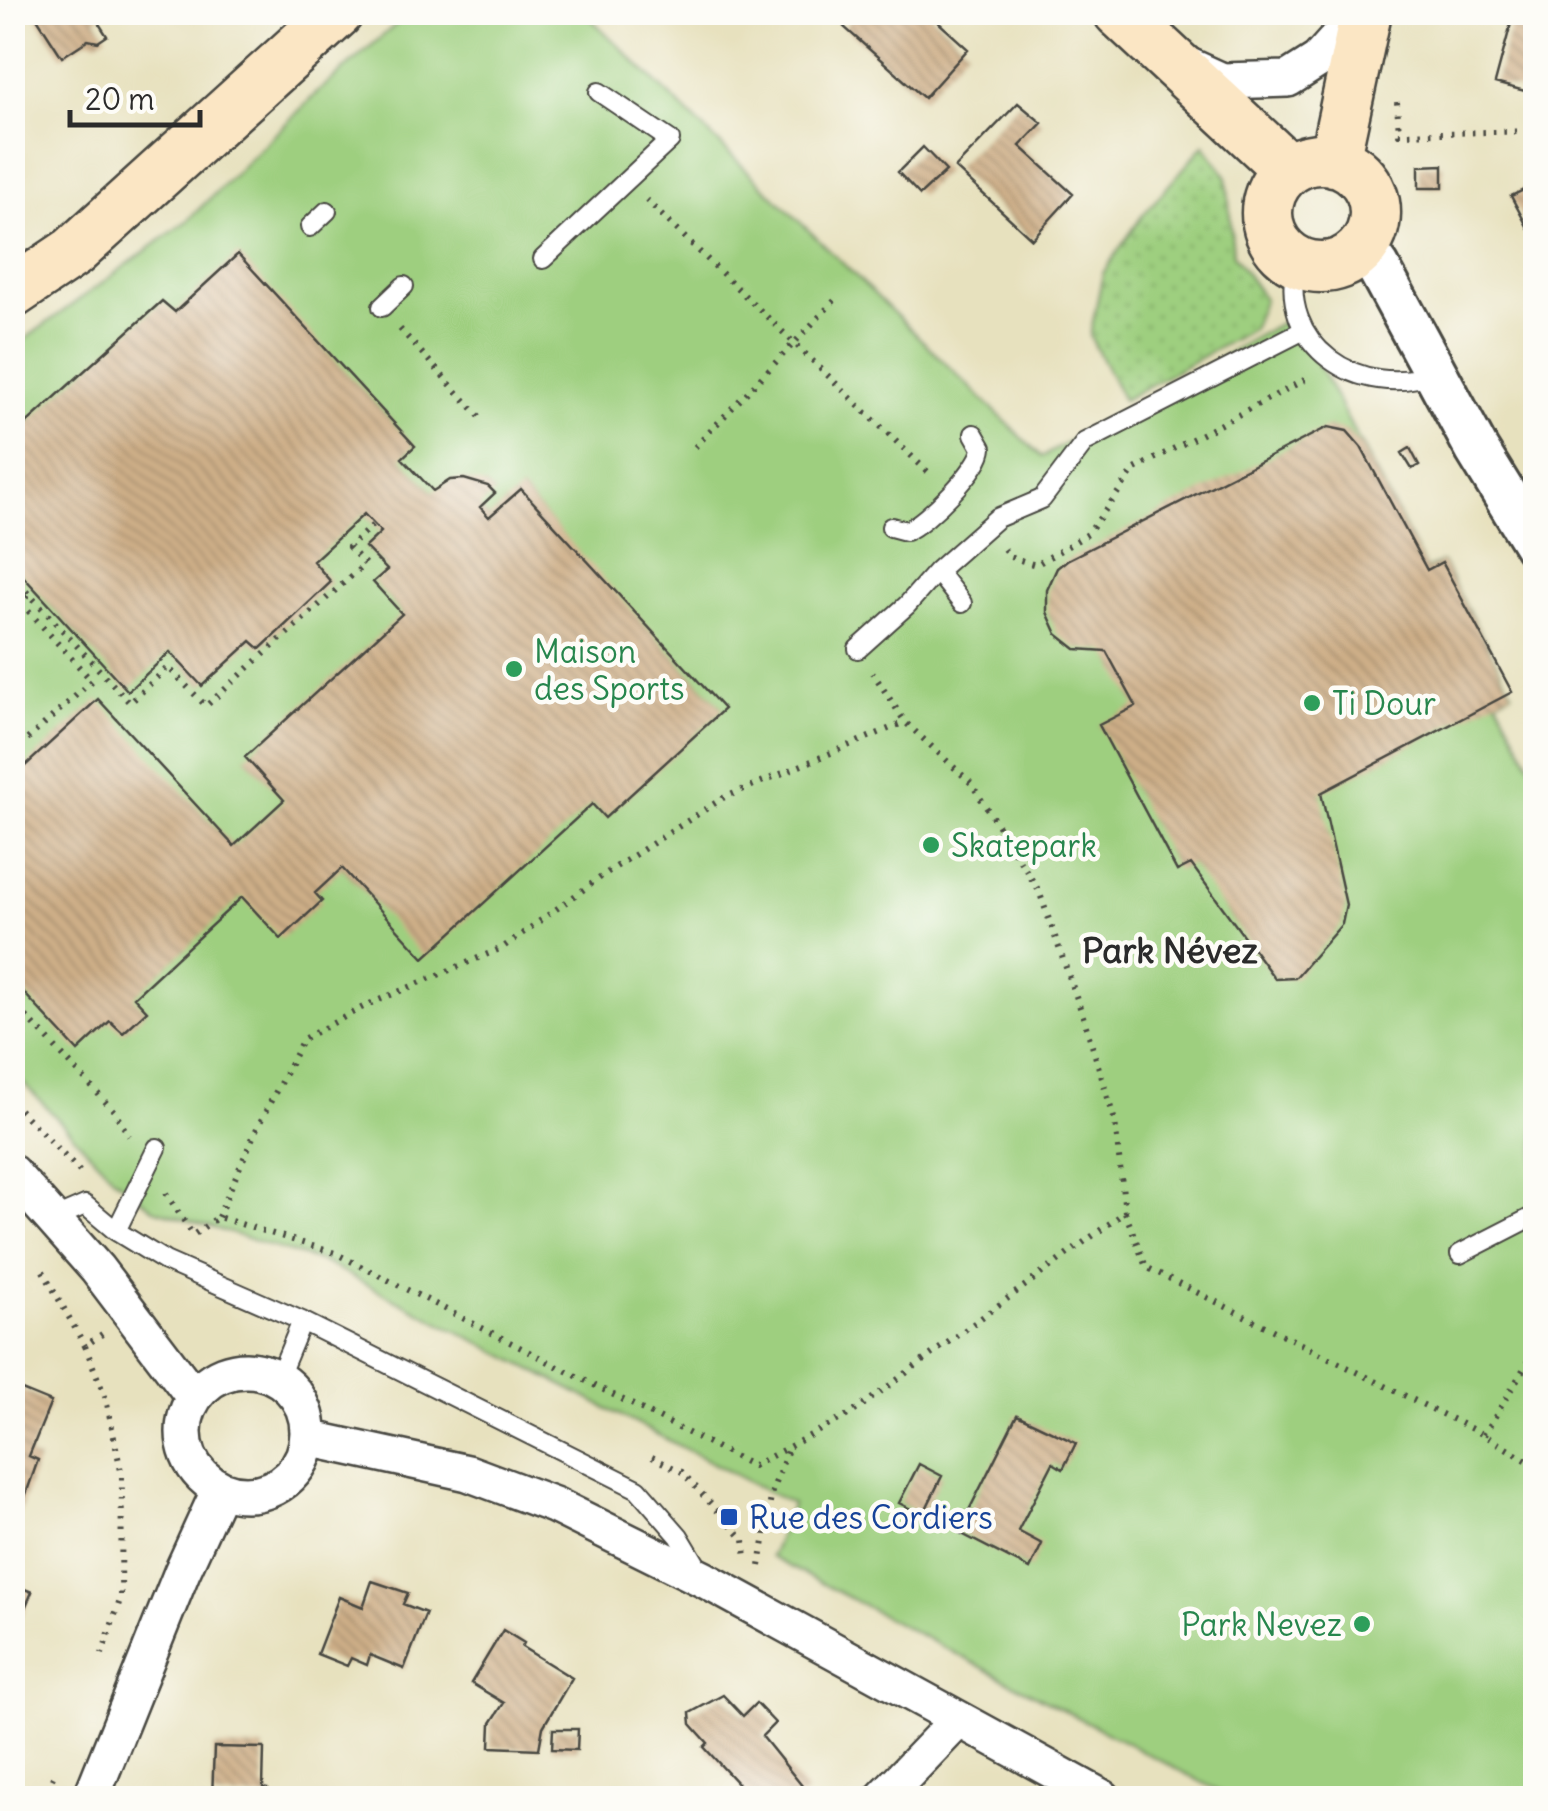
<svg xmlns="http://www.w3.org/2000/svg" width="1548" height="1811" font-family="Delius,sans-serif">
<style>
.grass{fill:url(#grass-dots);stroke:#647d55;stroke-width:2.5}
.park{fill:#9ecf7f;stroke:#647d55;stroke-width:2.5}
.building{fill:url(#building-back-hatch)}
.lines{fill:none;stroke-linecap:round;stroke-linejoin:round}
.service-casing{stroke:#474641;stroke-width:22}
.minor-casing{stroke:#474641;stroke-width:40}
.tertiary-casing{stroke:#474641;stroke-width:48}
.secondary-casing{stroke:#474641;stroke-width:55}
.path{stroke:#474641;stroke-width:6;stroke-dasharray:2.5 8;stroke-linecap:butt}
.service{stroke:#fff;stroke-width:18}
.minor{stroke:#fff;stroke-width:35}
.tertiary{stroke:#fff;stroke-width:42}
.secondary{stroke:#fbe6c4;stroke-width:50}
.leisure-dot{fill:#2e9e5b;stroke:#fdfcf7;stroke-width:4}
.transit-dot{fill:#1a4fb4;stroke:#fdfcf7;stroke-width:4}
.labels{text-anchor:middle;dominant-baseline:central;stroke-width:9;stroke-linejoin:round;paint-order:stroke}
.leisure-label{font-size:32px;fill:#27864d;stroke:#fdfcf7;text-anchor:start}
.transit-label{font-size:32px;fill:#164399;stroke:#fdfcf7;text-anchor:start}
.neighbourhood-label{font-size:35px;font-weight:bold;fill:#2b2b2b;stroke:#fdfcf7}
</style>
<defs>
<pattern id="grass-dots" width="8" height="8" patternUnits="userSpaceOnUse" patternTransform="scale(2.5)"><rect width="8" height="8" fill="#9ecf7f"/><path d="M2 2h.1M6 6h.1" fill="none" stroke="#88b26e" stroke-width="1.8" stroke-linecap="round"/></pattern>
<pattern id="building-back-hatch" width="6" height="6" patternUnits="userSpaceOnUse" patternTransform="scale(2.5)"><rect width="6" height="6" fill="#ceaf88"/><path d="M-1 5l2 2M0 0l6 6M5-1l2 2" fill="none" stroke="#a78f6f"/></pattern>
</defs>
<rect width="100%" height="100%" fill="#fdfcf7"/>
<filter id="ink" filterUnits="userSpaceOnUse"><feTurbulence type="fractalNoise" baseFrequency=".01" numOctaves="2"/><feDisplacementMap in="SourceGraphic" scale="20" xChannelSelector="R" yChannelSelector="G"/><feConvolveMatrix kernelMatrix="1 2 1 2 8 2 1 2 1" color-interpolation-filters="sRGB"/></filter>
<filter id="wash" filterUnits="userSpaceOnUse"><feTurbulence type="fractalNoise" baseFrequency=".0048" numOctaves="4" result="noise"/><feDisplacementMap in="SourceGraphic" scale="40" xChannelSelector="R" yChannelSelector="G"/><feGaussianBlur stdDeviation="2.25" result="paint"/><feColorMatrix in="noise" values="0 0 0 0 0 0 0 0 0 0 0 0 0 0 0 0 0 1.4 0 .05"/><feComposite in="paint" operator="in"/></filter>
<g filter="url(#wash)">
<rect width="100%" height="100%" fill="#e7e1be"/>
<!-- grass -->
<path class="grass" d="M1204 145 1227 177 1233 255 1264 299 1252 329 1123 400 1090 336 1103 273 1142 216Z"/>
<!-- park -->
<path class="park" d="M409 13H585L1042 457 1293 316 1426 569 1442 562 1512 692 1497 700 1535 773V1798H1232L771 1557 792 1504 325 1263 153 1209 114 1178 13 1072V348L188 220 320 90Z"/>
<g id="blocks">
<!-- building -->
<path class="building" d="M33 12H99L101 16 96 19 107 36 98 42 88 40 62 57Z
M857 12H927L968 49 924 98 844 27Z
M1513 16 1536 22V94L1495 83Z
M1018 103 1042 123 1020 146 1073 194 1032 239 955 168Z
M923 147 946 171 920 195 898 172Z
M1443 165V188H1419V166Z
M1536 184V243L1511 196Z
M238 254 415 446 402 458 433 491 450 480 464 479 488 486 495 493 480 507 489 517 521 489 724 709 605 818 592 804 424 958 342 868 315 893 322 901 281 939 242 897 134 997 147 1011 123 1033 110 1021 78 1051 12 980V778L98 699 234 846 284 800 245 757 402 614 373 582 387 570 365 547 381 532 364 514 313 561 331 582 260 649 251 641 202 686 170 652 128 691 12 564V436L162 301 175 312Z
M1328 427 1347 431 1361 447 1427 570 1442 562 1512 692 1321 793 1346 905 1342 924 1295 978 1275 979 1191 864 1177 871 1099 725 1136 706 1106 651 1076 649 1057 634 1047 612V590L1057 568 1067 560Z
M1410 448 1419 465 1412 469 1402 453Z
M12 1386 51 1402 29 1456 38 1460 13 1531Z
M1017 1415 1076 1443 1063 1469 1053 1463 1018 1531 1042 1544 1030 1569 958 1532Z
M919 1464 942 1476 923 1515 899 1503Z
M372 1581 408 1593 403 1604 426 1613 404 1669 370 1655 367 1665 351 1658 347 1666 317 1654 339 1597 363 1607Z
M12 1584 32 1592 16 1629 12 1627Z
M503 1630 524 1643 522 1647 572 1678 543 1727 539 1749 490 1747 491 1723 504 1703 471 1683Z
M723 1695 743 1716 756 1703 775 1723 762 1736 807 1792 800 1798H751L704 1747 708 1743 691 1724 690 1713Z
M553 1729H578L577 1750 552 1749Z
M214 1747 264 1748 263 1788 268 1789V1798H212Z"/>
</g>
</g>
<g filter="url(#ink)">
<use href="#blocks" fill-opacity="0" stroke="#474641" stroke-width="2.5"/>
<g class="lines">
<!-- service casing -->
<g class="service-casing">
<path id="service" d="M310 227 327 211
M543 259 670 140 599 92
M1297 261C1275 345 1360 401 1435 373
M382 307 404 286
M891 527 906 531C926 523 981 468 982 448L974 434
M937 571 962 603
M858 649 907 605 937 571 997 518 1042 499 1085 442 1304 330
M55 1218 85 1205 116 1231 165 1261 302 1321 638 1489 679 1536 700 1571
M116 1231 157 1148
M1460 1254 1536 1215
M278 1379 302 1321"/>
</g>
<!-- minor casing -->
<g class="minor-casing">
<path id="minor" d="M1187 65 1222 81 1288 79 1318 60 1361 12
M12 1173 97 1269 194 1397
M184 1432a62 62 0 1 1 124 0a62 62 0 1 1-124 0Z
M308 1438 468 1473 554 1505 705 1580 1103 1798
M91 1798 182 1572 220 1489
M883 1798 957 1721"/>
</g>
<!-- tertiary casing -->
<g class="tertiary-casing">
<path id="tertiary" d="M1363 246 1378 267 1477 450 1536 546"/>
</g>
<!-- secondary casing -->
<g class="secondary-casing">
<path id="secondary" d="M1119 12 1287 168
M1267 213a54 54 0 1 1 108 0a54 54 0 1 1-108 0Z
M1334 161 1366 12
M12 293 73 252 338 12"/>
</g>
<!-- path -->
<path class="path" d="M1397 102 1399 134 1536 131
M646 200 932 476
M400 329 481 418
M695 447 835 300
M1004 549 1010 557 1036 565 1088 534 1135 469 1308 378
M12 576 130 703 168 667 206 706 365 564 349 547 374 524
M12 753 92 681 21 603 29 594
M12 1001 114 1111 129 1136
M12 1102 85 1177
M166 1193 193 1235 218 1217 335 1253 753 1466 852 1413 1125 1212 1115 1121 1083 1016 1039 891 971 783 905 722 873 673
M1125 1212 1146 1267 1484 1435 1536 1466
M218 1217 257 1128 303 1039 367 1005 502 948 608 872 723 798 905 722
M43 1271 85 1346
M102 1334 85 1346 106 1399 122 1476 121 1597 102 1654
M1484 1435 1536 1348
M652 1457 682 1472 744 1540 746 1557
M760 1566 772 1491 789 1447
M43 1798 53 1777"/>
<!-- service -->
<use href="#service" class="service"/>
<!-- minor -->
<use href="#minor" class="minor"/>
<!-- tertiary -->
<use href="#tertiary" class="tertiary"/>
<!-- secondary -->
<use href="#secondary" class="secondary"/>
</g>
</g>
<!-- markers -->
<g class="leisure-dot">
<circle cx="514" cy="669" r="10"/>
<circle cx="1312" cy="703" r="10"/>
<circle cx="931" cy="845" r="10"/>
<circle cx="1362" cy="1624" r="10"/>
</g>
<rect class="transit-dot" x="719" y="1507" width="20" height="20" rx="5"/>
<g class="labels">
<!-- leisure labels -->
<g class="leisure-label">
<text x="534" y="651">Maison<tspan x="534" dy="37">des Sports</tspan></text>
<text x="1332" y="703">Ti Dour</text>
<text x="951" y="845">Skatepark</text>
<text x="1342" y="1624" text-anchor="end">Park Nevez</text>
</g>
<!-- transit labels -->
<g class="transit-label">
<text x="749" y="1517">Rue des Cordiers</text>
</g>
<!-- neighbourhood labels -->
<g class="neighbourhood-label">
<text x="1170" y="950">Park Névez</text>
</g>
</g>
<!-- margin -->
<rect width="1548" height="1811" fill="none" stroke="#fdfcf7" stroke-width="50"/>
<!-- scale -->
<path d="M70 110v15h130v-15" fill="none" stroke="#2b2b2b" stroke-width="5"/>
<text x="85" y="110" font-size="30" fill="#2b2b2b" stroke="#fdfcf7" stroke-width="8" paint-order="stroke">20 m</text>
</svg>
